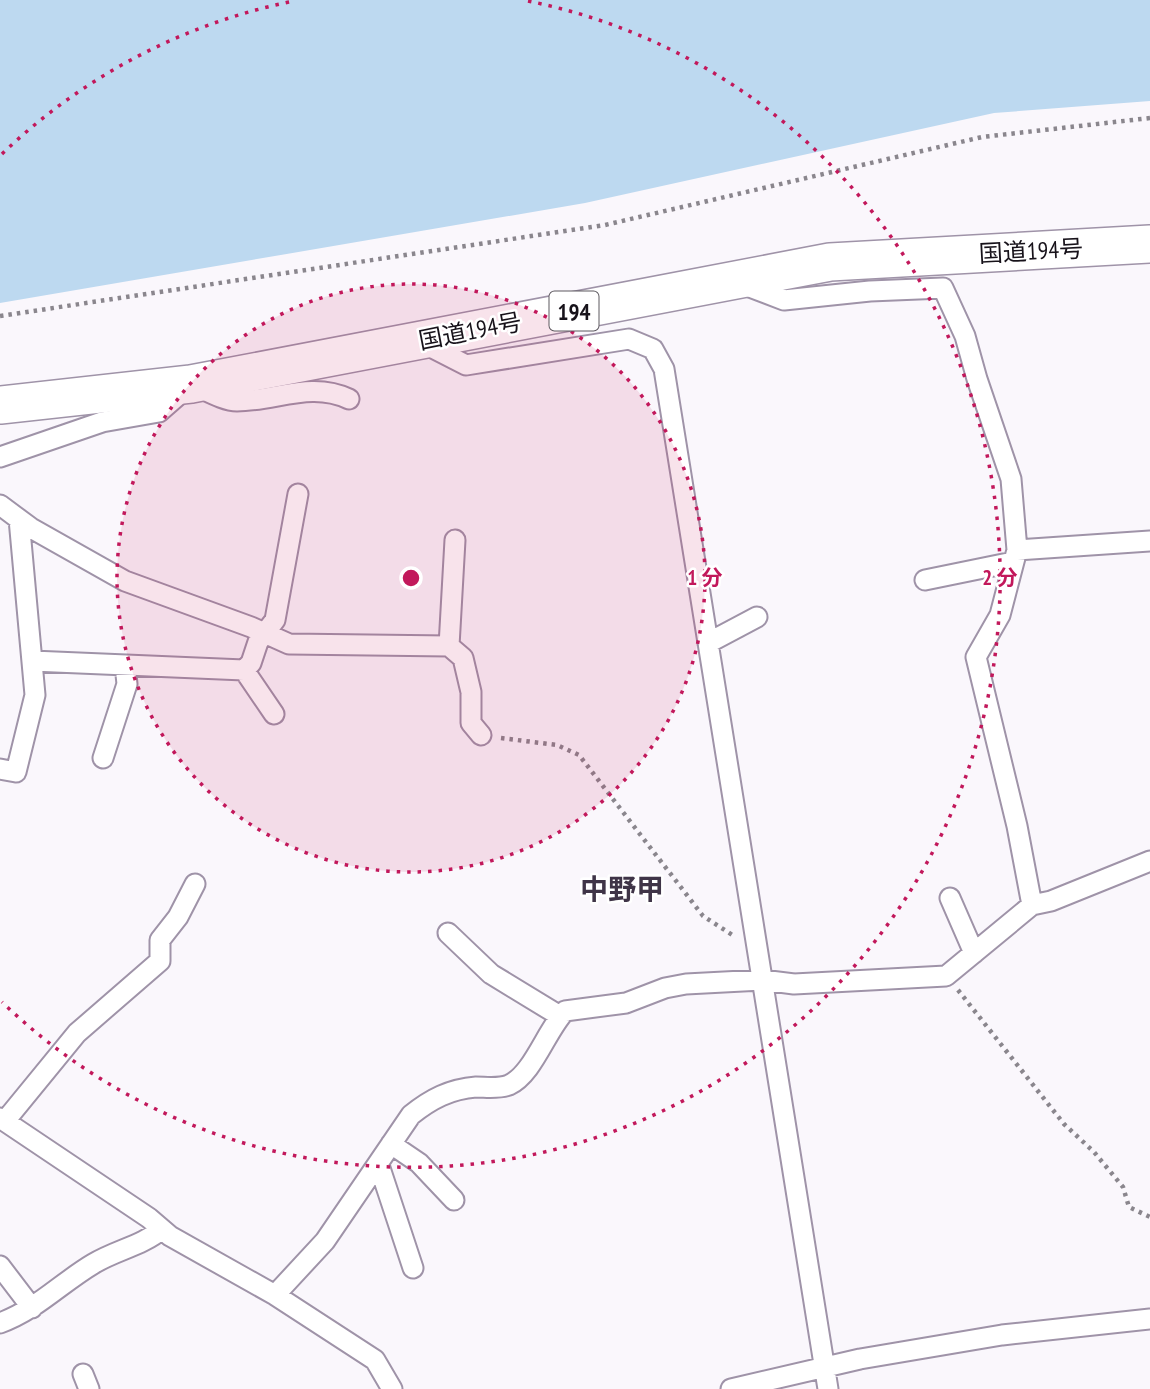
<svg xmlns="http://www.w3.org/2000/svg" width="1150" height="1389" font-family="'PT Sans Narrow','Noto Sans JP',sans-serif">
<style>
.water{fill:#bdd9f0}
.lines{fill:none;stroke-linecap:round;stroke-linejoin:round}
.street-casing{stroke:#9f93a8;stroke-width:23}
.highway-casing{stroke:#9f93a8;stroke-width:40}
.path{stroke:#8a868d;stroke-width:4.5;stroke-dasharray:3.5 5;stroke-linecap:butt}
.street{stroke:#fff;stroke-width:19}
.highway{stroke:#fff;stroke-width:37}
.ring{fill:none;stroke:#c2185b;stroke-width:3.5;stroke-dasharray:3.5 7}
.labels{text-anchor:middle;dominant-baseline:central;stroke-width:5;stroke-linejoin:round;paint-order:stroke}
.shield{fill:#fff;stroke:#5d595f;stroke-width:2}
.shield-label{font-size:23px;font-weight:bold;fill:#17121a}
.street-label{font-size:24px;fill:#17121a;stroke:#fff}
.quarter-label{font-size:28px;font-weight:bold;fill:#3f3447;stroke:#fff}
.centre{fill:#c2185b;stroke:#fff;stroke-width:3.5}
.ring-label{font-size:21px;text-anchor:middle;font-weight:bold;fill:#c2185b;stroke:#fff;stroke-width:5;stroke-linejoin:round;paint-order:stroke}
</style>
<rect width="100%" height="100%" fill="#faf7fc"/>
<!-- water -->
<path class="water" d="M0 0H1150V101L994 113 585 203 0 303Z"/>
<g class="lines">
<!-- street casing -->
<g class="street-casing">
<path id="street" d="M742 284 784 300 870 291 943 288 965 336 977 379 1011 479 1017 550 1000 615 976 657 1017 826 1032 905
M423 343 466 365 629 339 653 349 664 369 828 1389
M0 457 102 422 159 412 191 384C204 389 223 401 237 401 276 401 311 381 349 399
M0 505 31 528 125 581 251 627 289 644 449 646 455 540
M1017 550 1150 541
M925 580 1013 562
M708 643 757 617
M449 646 463 658 471 692V723L481 735
M32 661 244 670 251 663 258 642 275 620 298 494
M244 670 274 714
M103 758 127 684 125 665
M0 769 16 772 35 695 19 519
M950 898 974 953
M448 933 491 974 560 1016
M0 1118 149 1218 170 1236 275 1295 375 1360 392 1389
M5 1121 77 1033 160 961V940L178 917 195 884
M391 1144 419 1163 454 1200
M379 1165 413 1268
M0 1266 32 1308
M275 1295 325 1241 411 1115C431 1099 450 1089 476 1087 486 1087 499 1089 509 1085 533 1074 546 1031 565 1011L626 1003 665 988 686 984 762 980 794 984 946 976 1032 905 1051 901 1150 861
M0 1323C36 1310 61 1283 93 1264 116 1250 142 1246 162 1229
M83 1374 89 1389
M731 1389 860 1359 1002 1335 1150 1319"/>
</g>
<!-- highway casing -->
<g class="highway-casing">
<path id="highway" d="M0 405 191 384 830 262 1150 244"/>
</g>
<!-- path -->
<path class="path" d="M0 316 605 225 982 137 1150 118
M501 738 557 745 579 755 703 916 734 936
M958 990 1064 1124 1094 1152 1123 1187 1129 1207 1150 1217"/>
<!-- street -->
<use href="#street" class="street"/>
<!-- highway -->
<use href="#highway" class="highway"/>
</g>
<!-- distance rings -->
<circle cx="411" cy="578" r="294" fill="#c2185b" fill-opacity=".12"/>
<g class="ring">
<circle cx="411" cy="578" r="294"/>
<path d="M2 154A589 589 0 0 1 294 1M528 1A589 589 0 1 1 2 1002"/>
</g>
<g class="labels">
<!-- shield labels -->
<rect class="shield" x="549.5" y="291.5" width="49" height="39" rx="5"/>
<g class="shield-label">
<text x="574" y="311">194</text>
</g>
<!-- street labels -->
<g class="street-label">
<text transform="translate(1031 251) rotate(-3)">国道194号</text>
<text transform="translate(470 331) rotate(-11)">国道194号</text>
</g>
<!-- quarter labels -->
<g class="quarter-label">
<text x="622" y="888">中野甲</text>
</g>
</g>
<circle cx="411" cy="578" r="10" class="centre"/>
<g class="ring-label">
<text x="705" y="585">1 分</text>
<text x="1000" y="585">2 分</text>
</g>
</svg>
